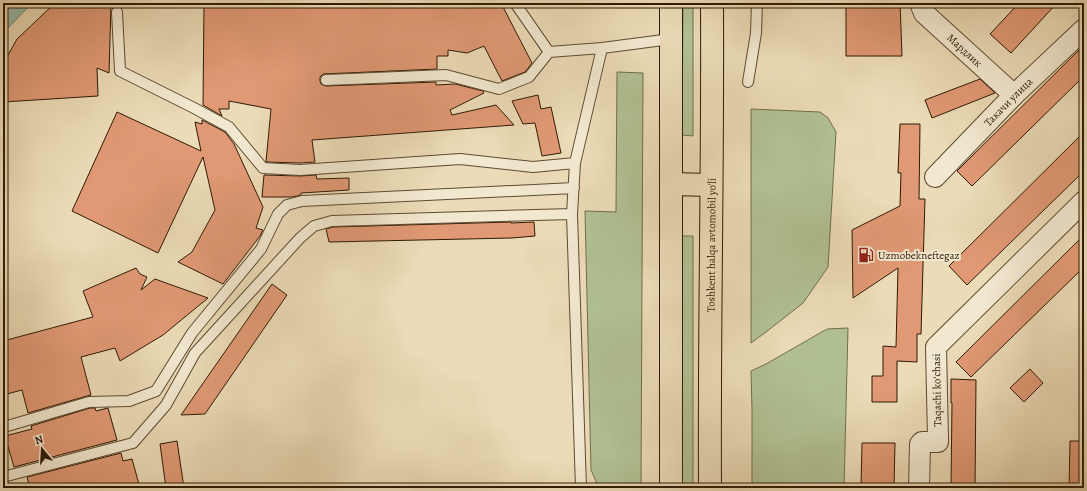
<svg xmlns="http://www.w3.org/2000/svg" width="1087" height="491" font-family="Alegreya,serif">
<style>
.green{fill:#b1c193;stroke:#706e4c}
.water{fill:#99bca9;stroke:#6f7b67}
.building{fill:#e09974;stroke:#2f1a04}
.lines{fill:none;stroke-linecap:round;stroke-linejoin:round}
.lane-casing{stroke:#5e4a30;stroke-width:12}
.street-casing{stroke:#5e4a30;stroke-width:22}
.highway-casing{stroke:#2f1a04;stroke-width:24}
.lane{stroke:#f2e8d0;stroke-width:10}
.street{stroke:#f2e8d0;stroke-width:20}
.highway{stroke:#ebdbb6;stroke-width:22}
.labels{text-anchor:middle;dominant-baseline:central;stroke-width:4;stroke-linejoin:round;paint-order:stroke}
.street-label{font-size:11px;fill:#2f1a04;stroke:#f2e8d0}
.poi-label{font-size:11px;fill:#2f1a04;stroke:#f2e8d0;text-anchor:start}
</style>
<rect width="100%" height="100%" fill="#ebdbb6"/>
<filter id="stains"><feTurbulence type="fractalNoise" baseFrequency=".005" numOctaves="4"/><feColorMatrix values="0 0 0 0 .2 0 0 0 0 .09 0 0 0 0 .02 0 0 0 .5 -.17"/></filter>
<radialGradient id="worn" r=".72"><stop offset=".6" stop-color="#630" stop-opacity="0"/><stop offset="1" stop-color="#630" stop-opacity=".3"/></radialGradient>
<!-- green -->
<path class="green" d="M683 3H693V136L682 135Z
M617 72 643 73 641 488H599L591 470 585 211 616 212Z
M751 109 820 112 828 118 836 132 828 267 803 303 766 332 751 343Z
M682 236H693V488H682Z
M848 328 844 488H752V410L751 371 766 364 827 329Z"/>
<!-- water -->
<path class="water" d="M3 3H32L3 33Z"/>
<!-- building -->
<path class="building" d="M55 3H111L109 73 97 68 98 96 3 102V76L7 68 3 64 17 39Z
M204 3H501L532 63 525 72 502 81 484 46 467 53 448 50V56H437V69L323 74 320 77V81L321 84 326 86 436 82V85L455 84 483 91 484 93 450 110 452 115 496 105 514 125 312 140 315 162 300 163 266 162 271 109 229 101V109H219L222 116 203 105Z
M846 3H900L902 56H846Z
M1019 3H1057L1011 53 990 34Z
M1084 45V76L972 186 957 171Z
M980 79 995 93 932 118 925 100Z
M538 95 541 109 551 107 561 153 542 156 535 123 523 124 512 101Z
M117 112 201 151 195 122 202 124V120L225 132 234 144 263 207 256 228 263 230 260 236 223 284 178 262 192 252 215 210 203 157 158 253 72 211Z
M900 124H920L919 199H925L921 334H917V362L897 361V402H872V376H883V346L896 347 898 268 853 298 852 230 900 206 901 173H898Z
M1084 132V171L967 285 949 266Z
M264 175 300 176 316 175 317 179 349 178V190L301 193V195L292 197H262Z
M511 222V223L534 222 535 236 512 238 329 242 326 229 333 227Z
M1084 235V267L971 377 956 362Z
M136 268 140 274 147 277 141 290 155 279 208 298 163 335 120 361 115 348 81 357 91 395 87 396 28 413 22 390 3 395V341L93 317 83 291Z
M272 284 287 295 205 414 181 415Z
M1030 369 1043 383 1024 402 1010 388Z
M951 379 976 380 975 488H951L952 403H951Z
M90 408H95L96 411 108 408 117 440 14 467 5 436 32 429 31 426Z
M177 441 184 488H166L160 444Z
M1070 441H1084V488H1069Z
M862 443H895L894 488H861Z
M121 453 123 461 132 459 140 488H30L27 477Z"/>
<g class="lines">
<!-- lane casing -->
<g class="lane-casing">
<path id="lane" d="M515 3 549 52 602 48 671 39
M117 12 120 71 194 108 229 127 263 168 300 170 460 159 533 167 575 163
M326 80 446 75 499 89 529 77 549 52
M748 82 756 33 757 3
M572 214 581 488
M4 427 89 402 129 401 156 391 192 333 261 249 278 214 287 205 302 201 574 188
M3 477 133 443 166 405 195 353 300 238 314 226 332 221 572 214 575 163 602 48"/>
</g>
<!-- street casing -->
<g class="street-casing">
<g id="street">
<path id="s1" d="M920 3 924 13 1014 95"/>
<path id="s2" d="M935 177 1014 95 1084 29"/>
<path d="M919 488 920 444 922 442H938V439L936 347 1084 201"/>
</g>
</g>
<!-- highway casing -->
<g class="highway-casing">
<g id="highway">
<path d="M671 184 711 185"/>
<path d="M671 488V3"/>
<path id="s3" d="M710 488C709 326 713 165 712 3"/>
</g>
</g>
<!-- lane -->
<use href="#lane" class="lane"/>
<!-- street -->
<use href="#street" class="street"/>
<!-- highway -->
<use href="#highway" class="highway"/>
</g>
<!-- icons -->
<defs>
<g id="fuel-bare" transform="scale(1.2)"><path d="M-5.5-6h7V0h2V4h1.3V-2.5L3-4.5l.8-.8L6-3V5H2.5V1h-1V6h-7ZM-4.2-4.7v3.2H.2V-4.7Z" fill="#8f2418" stroke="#f2e8d0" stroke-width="2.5" paint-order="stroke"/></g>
</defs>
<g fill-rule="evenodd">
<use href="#fuel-bare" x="866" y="255"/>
</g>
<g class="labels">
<!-- street labels -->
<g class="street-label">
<text stroke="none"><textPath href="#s1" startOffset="66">Мардлик</textPath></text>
<text stroke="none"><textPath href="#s2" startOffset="105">Такачи улица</textPath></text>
<text stroke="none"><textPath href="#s3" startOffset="243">Toshkent halqa avtomobil yo'li</textPath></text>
<text transform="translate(937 390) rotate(-91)">Taqachi koʻchasi</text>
</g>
<!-- poi labels -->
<g class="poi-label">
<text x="878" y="255">Uzmobekneftegaz</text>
</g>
</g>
<!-- margin -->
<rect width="1087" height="491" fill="none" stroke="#ebdbb6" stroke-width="16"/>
<rect x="4" y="4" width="1079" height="483" fill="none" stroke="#2f1a04" stroke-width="2"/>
<rect x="8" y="8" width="1071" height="475" fill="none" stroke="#2f1a04"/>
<!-- north arrow -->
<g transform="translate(42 449) rotate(342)" stroke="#f2e8d0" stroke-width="3" paint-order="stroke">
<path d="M0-3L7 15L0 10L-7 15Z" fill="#2f1a04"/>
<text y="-6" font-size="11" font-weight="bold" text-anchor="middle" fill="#2f1a04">N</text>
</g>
<rect width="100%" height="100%" filter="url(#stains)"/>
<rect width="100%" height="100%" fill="url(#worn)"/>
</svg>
